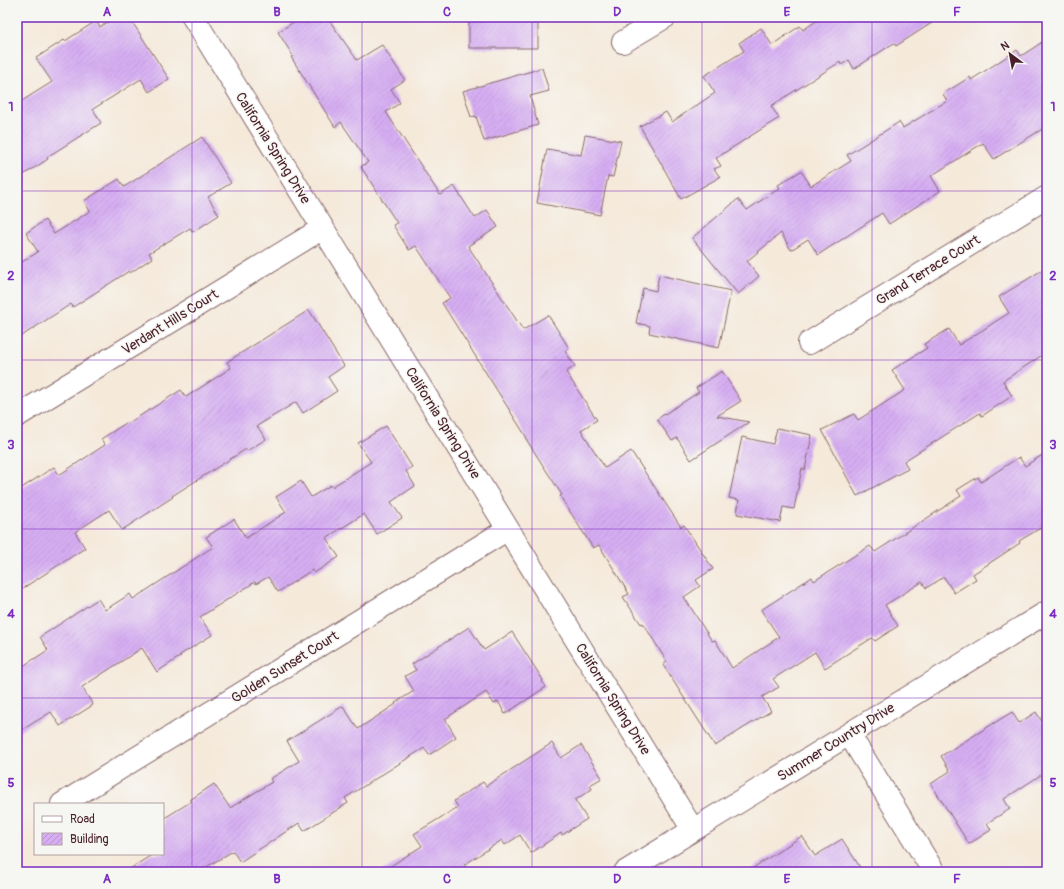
<svg xmlns="http://www.w3.org/2000/svg" width="1064" height="889" font-family="Pangolin,sans-serif">
<style>
.building{fill:url(#building-hatch)}
.lines{fill:none;stroke-linecap:round;stroke-linejoin:round}
.minor-casing{stroke:#866668;stroke-width:24}
.minor{stroke:#fff;stroke-width:22}
.grid{fill:none;stroke:#7b2cbf;stroke-width:1;stroke-opacity:0.55}
.labels{text-anchor:middle;dominant-baseline:central;stroke-width:3;stroke-linejoin:round;paint-order:stroke}
.street-label{font-size:14px;fill:#4a1f2b;stroke:#f6f6f2}
.neatline{fill:none;stroke:#7b2cbf;stroke-width:1.5}
.grid-label{font-size:13px;text-anchor:middle;font-weight:bold;fill:#7b2cbf}
</style>
<defs>
<pattern id="building-hatch" width="6" height="6" patternUnits="userSpaceOnUse"><rect width="6" height="6" fill="#d6adf3"/><path d="M-1 1l2-2M0 6l6-6M5 7l2-2" fill="none" stroke="#b994d0"/></pattern>
</defs>
<rect width="100%" height="100%" fill="#f6f6f2"/>
<filter id="ink" filterUnits="userSpaceOnUse"><feTurbulence type="fractalNoise" baseFrequency=".025" numOctaves="2"/><feDisplacementMap in="SourceGraphic" scale="8" xChannelSelector="R" yChannelSelector="G"/><feConvolveMatrix kernelMatrix="1 2 1 2 8 2 1 2 1" color-interpolation-filters="sRGB"/></filter>
<filter id="wash" filterUnits="userSpaceOnUse"><feTurbulence type="fractalNoise" baseFrequency=".012" numOctaves="4" result="noise"/><feDisplacementMap in="SourceGraphic" scale="16" xChannelSelector="R" yChannelSelector="G"/><feGaussianBlur stdDeviation="0.9" result="paint"/><feColorMatrix in="noise" values="0 0 0 0 0 0 0 0 0 0 0 0 0 0 0 0 0 1.4 0 .05"/><feComposite in="paint" operator="in"/></filter>
<g filter="url(#wash)">
<rect width="100%" height="100%" fill="#f5e9da"/>
<g id="blocks">
<!-- building -->
<path class="building" d="M116 17H129L169 79 149 92 141 79 93 109 101 123 47 157 48 159 17 179V104L52 82 36 58 64 40 65 41 96 21 100 27Z
M301 17H327L357 60 382 45 405 80 391 89 400 103 386 112 440 195 454 186 475 218 487 210 498 227 468 246 523 330 548 315 569 348 565 351 575 366 566 372 597 420 581 430 605 468 631 451 681 527 684 525 713 569 696 580 700 586 684 597 712 641 715 640 732 668 779 637 761 610 812 577 814 581 870 546 875 552 961 496 957 490 978 477 981 482 1019 457 1025 466 1047 452V524L1019 541 1020 543 973 574 976 579 954 593 944 577 926 588 922 582 885 605 898 626 875 641 872 638 825 668 815 652 773 679 779 687 762 697 771 711 715 746 663 665 667 662 643 623 641 624 623 597 629 594 599 545 593 548 560 496 562 495 526 439 527 438 442 303 450 298 416 246 409 250 393 225 397 223 361 167 368 162 341 122 335 127 291 57 293 56 278 32Z
M469 17H538V48H469Z
M822 17H941L896 46 894 43 854 69 849 60 841 65 840 62 771 106 779 118 716 158 721 166 714 169 720 177 681 199 640 126 666 112 672 122 715 93 704 76 744 51 739 43 761 28 772 45 800 26 803 30Z
M1047 39V126L994 159 983 143 931 176 940 191 889 224 882 213 818 255 808 239 791 250 781 233 747 261 759 276 738 294 692 238 738 199 747 210 780 188 778 185 801 171 811 186 851 161 847 155 871 140 899 122 903 128 947 101 943 94 970 77 971 80 1017 50 1021 56Z
M542 68 549 91 530 96 538 125 484 141 476 116 471 117 463 91Z
M585 135 621 141 613 177 608 176 600 215 537 203 547 149 581 155Z
M202 137 231 183 208 197 219 215 193 232 190 228 149 253 152 258 130 273 129 271 73 307 71 304 17 339V265L38 252 26 233 45 220 54 234 90 211 84 201 119 179 124 187Z
M1047 267V352L1003 381 1012 396 982 416 980 413 904 461 908 469 857 496 822 430 854 414 858 420 905 390 892 370 927 348 924 344 949 329 959 345 1009 313 999 297Z
M659 275 731 291 719 348 649 333 650 326 636 323 643 288 656 291Z
M309 310 344 366 328 377 337 391 303 413 296 402 257 426 266 439 247 451 246 449 172 496 173 497 122 530 109 510 75 532 85 548 17 592V491L54 467 59 475 105 445 101 439 126 423 127 424 181 390 186 397 231 368 227 362Z
M722 371 741 401 717 416 749 422 691 460 677 438 672 441 657 419 699 392 696 388Z
M386 426 412 467 406 471 415 486 391 502 402 518 377 534 364 514 326 538 339 557 314 573 312 570 278 592 268 577 256 584 255 582 200 617 212 635 180 655 181 656 157 672 142 648 82 687 93 705 60 726 51 712 17 733V670L48 650 40 637 98 599 105 610 130 594 133 599 213 547 206 537 234 519 246 538 286 512 276 497 301 481 311 497 331 485 332 487 371 462 358 443Z
M777 428 812 435 805 470 802 468 794 509 783 507 780 522 737 514 739 500 729 498 742 437 773 444Z
M469 627 484 650 512 632 543 680 542 681 546 687 505 714 498 701 494 704 486 692 445 719 456 737 429 755 424 748 345 798 348 803 304 831 299 823 240 862 233 851 198 872H125L153 854H163V819L192 801 190 800 214 784 230 808 272 782 270 779 299 761 287 741 343 706 358 729 396 704 395 703 414 691 405 676 416 670 412 664Z
M1012 712 1019 723 1036 712 1047 729V771L1004 799 1010 809 987 823 991 830 969 844 931 784 950 771 941 756Z
M552 743 561 758 581 745 602 778 590 785 592 789 575 800 587 819 562 835 561 833 531 853 520 835 505 845 502 840 464 865 469 872H381L422 846 414 834 458 807 454 801 483 782 486 786Z
M802 836 815 856 842 839 863 872H747Z"/>
</g>
</g>
<g filter="url(#ink)">
<use href="#blocks" fill-opacity="0" stroke="#866668" stroke-width="1"/>
<g class="lines">
<!-- minor casing -->
<g class="minor-casing">
<path id="minor" d="M193 17 693 830
M623 42 665 17
M809 343 1047 197
M17 416 323 228
M849 734 934 872
M62 804 508 529
M625 872 1047 612"/>
</g>
<!-- minor -->
<use href="#minor" class="minor"/>
</g>
</g>
<!-- grid -->
<path class="grid" d="M192 17V872M362 17V872M532 17V872M702 17V872M872 17V872M17 191H1047M17 360H1047M17 529H1047M17 698H1047"/>
<g class="labels">
<!-- street labels -->
<g class="street-label">
<text transform="translate(273 148) rotate(58)">California Spring Drive</text>
<text transform="translate(928 270) rotate(-32)">Grand Terrace Court</text>
<text transform="translate(170 322) rotate(-32)">Verdant Hills Court</text>
<text transform="translate(443 423) rotate(58)">California Spring Drive</text>
<text transform="translate(285 667) rotate(-32)">Golden Sunset Court</text>
<text transform="translate(613 699) rotate(58)">California Spring Drive</text>
<text transform="translate(836 742) rotate(-32)">Summer Country Drive</text>
</g>
</g>
<!-- margin -->
<rect width="1064" height="889" fill="none" stroke="#f6f6f2" stroke-width="44"/>
<!-- legend -->
<rect x="34" y="803" width="130" height="52" fill="#f6f6f2" stroke="#b1a0a2"/>
<rect x="42" y="816" width="20" height="6" fill="#ffffff" stroke="#b1a0a2"/>
<text x="70" y="823" font-size="12" fill="#4a1f2b">Road</text>
<rect x="42" y="833" width="20" height="12" fill="url(#building-hatch)" stroke="#b1a0a2"/>
<text x="70" y="843" font-size="12" fill="#4a1f2b">Building</text>
<!-- north arrow -->
<g transform="translate(1010 54) rotate(328)" stroke="#f6f6f2" stroke-width="3" paint-order="stroke">
<path d="M0-3L7 15L0 10L-7 15Z" fill="#4a1f2b"/>
<text y="-6" font-size="11" font-weight="bold" text-anchor="middle" fill="#4a1f2b">N</text>
</g>
<rect x="22" y="22" width="1020" height="845" class="neatline"/>
<g class="grid-label">
<text x="107" y="16">A</text>
<text x="277" y="16">B</text>
<text x="447" y="16">C</text>
<text x="617" y="16">D</text>
<text x="787" y="16">E</text>
<text x="957" y="16">F</text>
<text x="11" y="111">1</text>
<text x="1053" y="111">1</text>
<text x="11" y="280">2</text>
<text x="1053" y="280">2</text>
<text x="11" y="449">3</text>
<text x="1053" y="449">3</text>
<text x="11" y="618">4</text>
<text x="1053" y="618">4</text>
<text x="11" y="787">5</text>
<text x="1053" y="787">5</text>
<text x="107" y="883">A</text>
<text x="277" y="883">B</text>
<text x="447" y="883">C</text>
<text x="617" y="883">D</text>
<text x="787" y="883">E</text>
<text x="957" y="883">F</text>
</g>
</svg>
